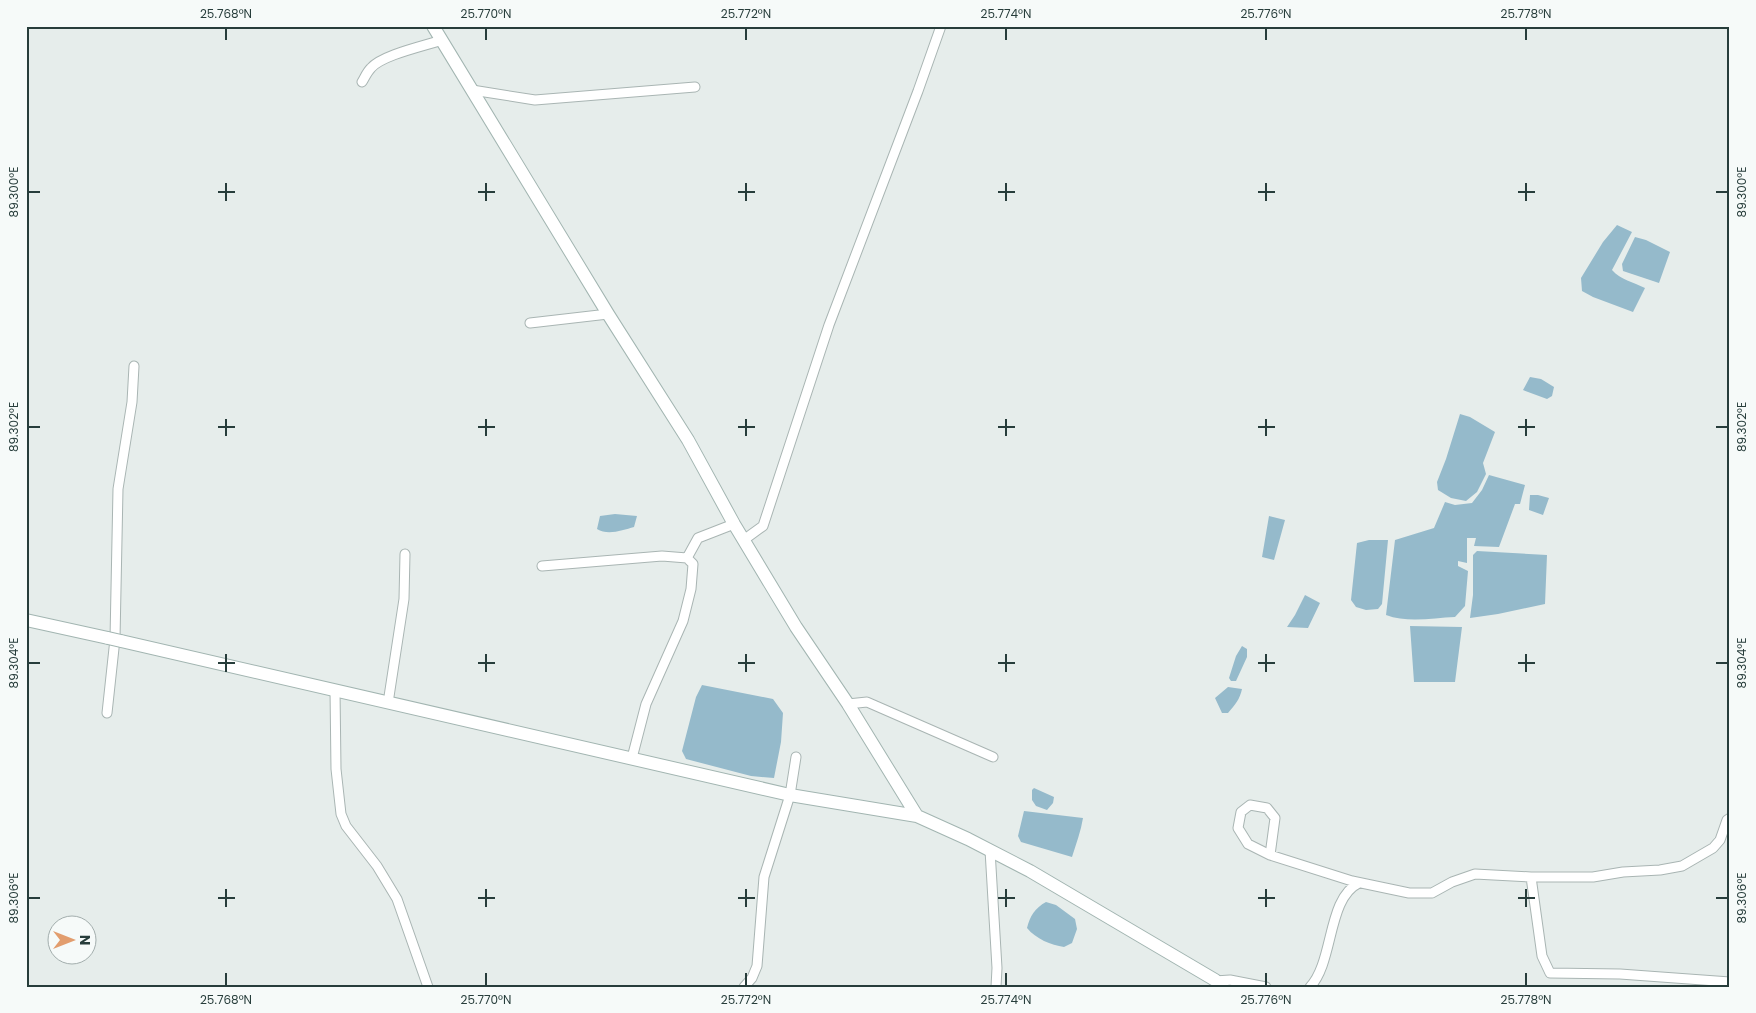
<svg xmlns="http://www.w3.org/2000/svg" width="1756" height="1013" font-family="Poppins,sans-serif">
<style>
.water{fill:#95bacb}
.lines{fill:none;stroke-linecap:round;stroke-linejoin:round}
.minor-casing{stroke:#a9b5b3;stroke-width:11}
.secondary-casing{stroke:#a2b5b1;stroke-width:14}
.minor{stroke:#fff;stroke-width:9}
.secondary{stroke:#fff;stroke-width:12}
.secondary-bridge-casing{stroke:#a2b5b1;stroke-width:14;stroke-linecap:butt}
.secondary-bridge{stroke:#fff;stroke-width:12}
.ticks{fill:none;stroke:#273d3b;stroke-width:2}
.neatline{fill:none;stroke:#273d3b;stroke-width:2}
.ticks-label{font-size:12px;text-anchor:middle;fill:#273d3b}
</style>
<rect width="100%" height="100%" fill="#e6edeb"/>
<!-- water -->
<path class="water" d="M1617 225 1632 232 1612 270C1621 280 1633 282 1645 288L1633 312 1593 297 1582 291 1581 278 1603 242Z
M1635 237 1646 240 1670 252 1659 283 1623 271 1622 264Z
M1530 377 1541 379 1554 387 1552 396 1547 399 1523 390Z
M1460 414 1470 417 1495 432 1483 463 1486 474 1477 492 1466 501 1451 498 1438 490 1437 482 1446 459Z
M1489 475 1525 485 1520 504H1515L1499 547 1474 546 1476 538H1467V563L1458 561V566L1468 571 1465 606 1455 617C1433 618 1407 623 1386 615L1395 540 1434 528 1445 502 1455 505 1472 503 1482 490Z
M1530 495H1538L1549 498 1543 515 1529 510Z
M615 514 637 516 634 527C623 530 608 536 597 529L600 516Z
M1269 516 1285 520 1274 560 1262 557Z
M1369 540H1388L1382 604 1378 609 1366 610 1356 607 1351 600 1357 543Z
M1477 551 1547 555 1545 604 1498 614 1470 618 1473 595V555Z
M1305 595 1320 603 1308 628 1287 627 1295 615Z
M1410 626 1462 627 1455 682H1414Z
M1242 646 1247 649V657L1236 681H1231L1229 678 1236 656Z
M702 685 773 699 783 713 781 742 774 778 751 776 686 759 682 751 696 697Z
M1228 687 1242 689C1240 699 1235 705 1228 713H1222L1215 698Z
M1034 788 1054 797 1053 803 1047 810 1036 806 1032 800V790Z
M1024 811 1083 818C1081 831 1076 844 1072 857L1021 842 1018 836Z
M1046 902 1056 905 1075 919 1077 929 1072 943 1064 947C1051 945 1036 939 1027 928 1030 916 1035 908 1046 902Z"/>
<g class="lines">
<!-- minor casing -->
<g class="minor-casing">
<path id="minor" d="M362 82C365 77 367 72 371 68 382 55 424 46 442 40
M472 90 535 100 695 87
M530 323 608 314
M745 539 763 526 829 325 918 91 941 26
M687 558 698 538 734 524
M542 566 662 556 687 558 693 564 691 589 683 621 646 704 632 758
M335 690 336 769 341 814 346 826 377 866 397 899 428 987
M388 703 404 599 405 554
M848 704 867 702 993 757
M107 713 115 639 118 489 132 402 134 366
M990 850 997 968 996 987
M1270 855 1275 818 1267 808 1250 805 1241 812 1238 828 1248 844 1270 855 1352 881 1409 893H1432L1452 882 1475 874 1531 877H1593L1623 872 1660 870 1682 866 1713 848 1720 840 1727 820 1730 818
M1531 877 1542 956 1550 973 1620 974 1730 982
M1215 981 1230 980 1266 987
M744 987 752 978 757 966 764 877 790 795 796 757
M1310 987C1334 962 1327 898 1359 883"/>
</g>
<!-- secondary casing -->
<g class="secondary-casing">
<path id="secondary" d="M433 26 608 314 688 440 734 524 796 627 848 704 917 816
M26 620 108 638
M121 641 790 795 917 816 968 839 1030 871 1215 980 1223 987"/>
</g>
<!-- minor -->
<use href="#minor" class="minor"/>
<!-- secondary -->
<use href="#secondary" class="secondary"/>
<!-- secondary-bridge casing -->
<g class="secondary-bridge-casing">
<path id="secondary-bridge" d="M108 638 121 641"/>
</g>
<!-- secondary-bridge -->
<use href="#secondary-bridge" class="secondary-bridge"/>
</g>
<!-- ticks -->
<path class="ticks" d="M226 28V40M486 28V40M746 28V40M1006 28V40M1266 28V40M1526 28V40M226 183V201M486 183V201M746 183V201M1006 183V201M1266 183V201M1526 183V201M28 192H40M218 192H235M478 192H495M738 192H755M998 192H1015M1258 192H1275M1518 192H1535M1716 192H1728M226 419V436M486 419V436M746 419V436M1006 419V436M1266 419V436M1526 419V436M28 427H40M218 427H235M478 427H495M738 427H755M998 427H1015M1258 427H1275M1518 427H1535M1716 427H1728M226 654V672M486 654V672M746 654V672M1006 654V672M1266 654V672M1526 654V672M28 663H40M218 663H235M478 663H495M738 663H755M998 663H1015M1258 663H1275M1518 663H1535M1716 663H1728M226 889V907M486 889V907M746 889V907M1006 889V907M1266 889V907M1526 889V907M28 898H40M218 898H235M478 898H495M738 898H755M998 898H1015M1258 898H1275M1518 898H1535M1716 898H1728M226 973V986M486 973V986M746 973V986M1006 973V986M1266 973V986M1526 973V986"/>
<!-- border -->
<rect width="1756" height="1013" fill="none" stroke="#f6faf9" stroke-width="55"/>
<!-- north arrow -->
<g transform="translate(72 940) rotate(90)"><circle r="24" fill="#f6faf9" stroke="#a3aead"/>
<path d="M0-4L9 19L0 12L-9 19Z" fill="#e29d6e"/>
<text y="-8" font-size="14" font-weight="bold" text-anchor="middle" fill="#273d3b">N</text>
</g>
<rect x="28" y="28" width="1700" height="958" class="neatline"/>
<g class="ticks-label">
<text x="226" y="18">25.768°N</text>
<text x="486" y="18">25.770°N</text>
<text x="746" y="18">25.772°N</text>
<text x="1006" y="18">25.774°N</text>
<text x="1266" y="18">25.776°N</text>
<text x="1526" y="18">25.778°N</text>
<text transform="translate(1742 192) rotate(-90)" y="4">89.300°E</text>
<text transform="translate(14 192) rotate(-90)" y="4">89.300°E</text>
<text transform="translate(1742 427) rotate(-90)" y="4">89.302°E</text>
<text transform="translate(14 427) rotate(-90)" y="4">89.302°E</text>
<text transform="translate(1742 663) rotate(-90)" y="4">89.304°E</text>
<text transform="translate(14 663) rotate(-90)" y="4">89.304°E</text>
<text transform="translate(1742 898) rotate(-90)" y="4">89.306°E</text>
<text transform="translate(14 898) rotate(-90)" y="4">89.306°E</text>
<text x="226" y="1004">25.768°N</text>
<text x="486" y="1004">25.770°N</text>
<text x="746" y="1004">25.772°N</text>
<text x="1006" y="1004">25.774°N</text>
<text x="1266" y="1004">25.776°N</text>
<text x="1526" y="1004">25.778°N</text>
</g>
</svg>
